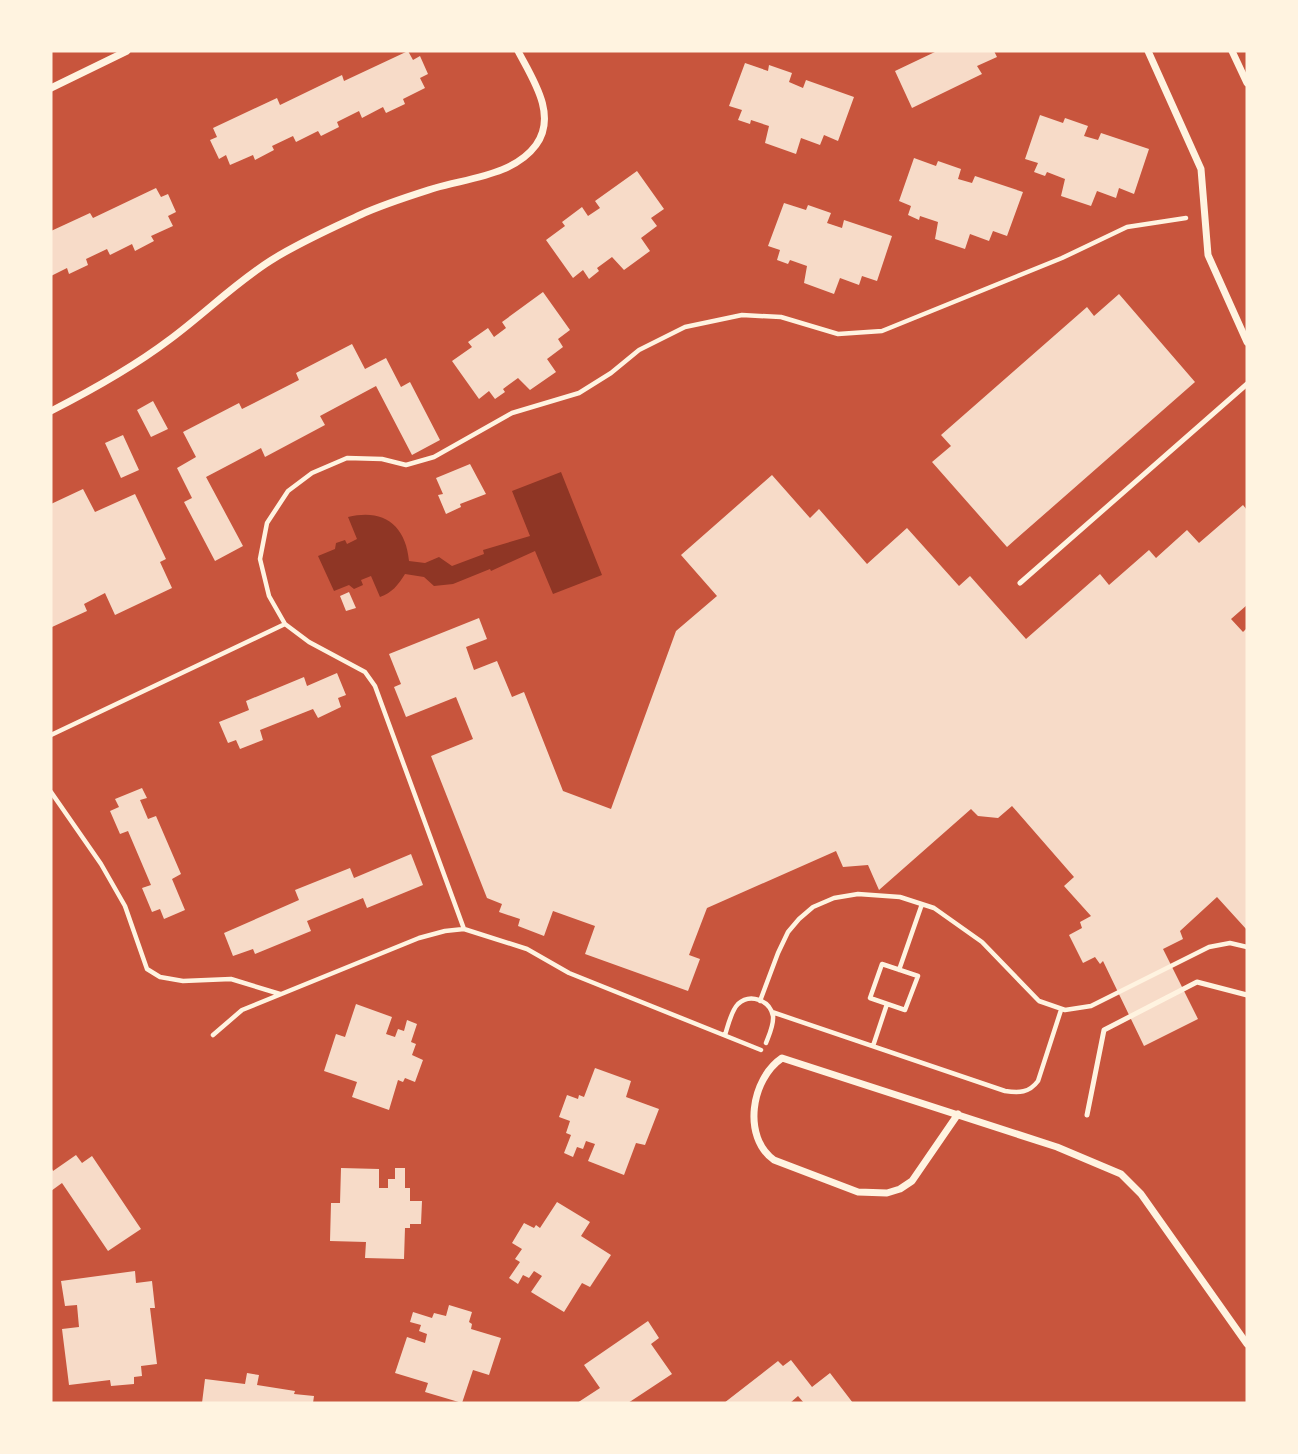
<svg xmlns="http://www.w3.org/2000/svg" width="1298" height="1454" font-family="Georgia,serif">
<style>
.water{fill:#8f3625}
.building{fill:#f7dbc8}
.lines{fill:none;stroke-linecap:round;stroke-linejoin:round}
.path{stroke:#fff3e0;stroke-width:4.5}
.service{stroke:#fff3e0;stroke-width:5}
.minor{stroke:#fff3e0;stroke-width:7}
</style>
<rect width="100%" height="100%" fill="#c8553d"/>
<!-- water -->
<path class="water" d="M561 472 602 575 553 594 535 551 491 571 490 569 453 584 434 586 424 577 405 574C398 585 392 593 380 597L371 576 361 580 363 585 354 589 349 585 334 591 318 556 335 549 336 543 345 540 347 544 357 539 348 517C383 508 406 525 409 561L425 563 439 557 452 566 484 554 483 550 530 536 512 491Z"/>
<!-- building -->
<path class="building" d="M408 51 413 60 420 56 428 74 420 78 425 88 403 99 405 104 386 113 383 107 362 118 359 111 337 122 339 127 321 136 318 131 296 142 293 136 272 146 274 150 255 160 253 155 230 165 226 155 219 159 210 140 217 137 213 128 277 98 280 105 342 75 344 81Z
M937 51H994L997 57 977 66 982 74 912 108 895 71Z
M745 63 768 71 769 65 792 73 789 82 803 88 806 80 854 97 838 141 824 135 820 145 801 138 796 154 765 143 769 126 751 120 750 124 738 120 742 110 729 106Z
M1040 115 1063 123 1065 118 1088 126 1084 136 1098 140 1101 133 1149 149 1134 194 1119 188 1116 198 1097 191 1091 206 1061 196 1065 179 1047 172 1045 176 1034 172 1038 163 1025 159Z
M914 158 936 166 938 161 961 169 958 179 972 183 975 176 1023 192 1007 236 993 231 989 241 970 234 965 249 935 239 938 222 920 216 919 220 908 215 911 206 899 201Z
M637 171 664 209 651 218 657 226 641 238 650 251 624 270 612 257 597 268 599 271 589 279 583 270 573 278 546 240 565 226 562 222 582 207 588 216 600 208 595 201Z
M156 188 161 197 168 194 176 212 168 216 173 226 151 236 154 241 135 251 132 244 110 255 107 249 86 259 88 265 69 274 67 268 51 276V231L90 213 93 218Z
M784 203 806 210 808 205 831 213 827 223 842 228 844 220 892 236 877 281 862 276 859 285 840 278 834 294 804 283 807 266 790 260 788 264 777 260 780 250 768 246Z
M543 292 570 330 558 339 563 347 547 359 556 372 530 390 518 378 503 389 505 392 495 399 489 391 479 399 452 361 472 347 468 342 488 328 494 337 506 328 502 322Z
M1119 294 1195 382 1007 547 932 462 951 446 941 435 1087 307 1094 316Z
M352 344 365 369 386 358 401 387 410 382 440 440 412 455 376 386 320 416 325 425 265 457 261 448 206 477 243 546 215 561 184 502 192 498 177 468 196 457 183 432 239 403 242 409 299 380 296 373Z
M153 401 168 429 151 437 137 410Z
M123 435 139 470 121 478 105 443Z
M470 464 486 494 460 504 461 507 446 514 438 495 443 494 436 478Z
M772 475 810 518 819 509 867 564 907 528 959 586 970 576 1026 639 1100 574 1109 585 1149 550 1156 558 1187 530 1199 543 1243 505 1247 510V605L1231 619 1243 632 1247 628V930L1217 897 1180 931 1183 939 1163 949 1198 1019 1144 1046 1103 961 1100 964 1095 957 1083 963 1069 935 1082 928 1080 922 1091 916 1064 886 1074 877 1012 806 998 818 978 816 971 809 879 890 868 865 843 867 836 851 707 908 689 955 700 959 688 991 585 954 595 926 553 911 544 936 518 926 520 919 499 912 502 904 487 898 431 756 473 739 456 697 406 717 394 687 401 684 389 654 479 618 487 639 466 647 474 670 497 661 512 697 524 692 563 791 611 809 676 631 717 596 681 555Z
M83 489 95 512 135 494 166 559 160 562 172 588 115 615 105 593 84 604 87 611 52 627 51 504Z
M349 592 356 608 346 611 340 596Z
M337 673 346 695 338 698 341 707 318 718 313 709 260 730 263 740 240 749 236 740 228 743 219 722 249 710 246 701 304 677 307 686Z
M142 788 147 798 140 800 148 819 156 816 181 874 172 879 185 910 164 919 160 909 152 912 142 888 151 885 128 831 120 834 110 811 119 807 115 799Z
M411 854 423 885 367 908 363 898 307 921 311 931 255 954 253 949 233 956 224 933 299 900 295 890 350 868 354 878Z
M356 1004 392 1017 386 1034 395 1037 398 1029 404 1031 407 1020 417 1024 411 1042 416 1044 412 1055 423 1060 415 1082 405 1078 403 1082 398 1080 389 1110 352 1097 357 1082 324 1071 336 1034 345 1037Z
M595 1068 631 1081 626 1097 659 1109 645 1145 636 1143 624 1175 588 1161 595 1144 586 1141 583 1149 577 1147 573 1157 564 1153 571 1135 566 1133 570 1121 559 1117 567 1095 578 1099 579 1095 584 1097Z
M76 1155 82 1163 92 1156 141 1229 108 1251 62 1183 51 1191V1167L53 1171Z
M341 1168 379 1169V1188H388V1179H395V1168H405V1188H410V1201H422L421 1224H410V1228H405L404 1259 365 1258 366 1242 330 1241 331 1203H340Z
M557 1202 590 1222 581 1236 611 1255 590 1287 582 1283 564 1312 531 1292 542 1276 534 1271 529 1278 523 1275 518 1284 509 1278 520 1262 515 1259 522 1249 512 1243 524 1223 534 1228 536 1225 540 1228Z
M135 1271 136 1283 152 1281 155 1308H150L157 1364 141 1366 142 1376 134 1377V1384L111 1386 110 1380 69 1385 62 1329 79 1327 77 1305 65 1306 61 1281Z
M449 1305 472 1312 469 1322 472 1324 471 1329 501 1338 489 1375 473 1370 462 1403 425 1392 428 1383 395 1373 407 1337 425 1343 427 1334 419 1331 421 1325 410 1322 413 1312 432 1318 434 1313 446 1316Z
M648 1321 659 1338 651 1344 672 1374 628 1403H577L600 1388 584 1365Z
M791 1360 812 1387 830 1373 853 1403H804L798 1396 790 1403H724L778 1361 783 1366Z
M247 1373 259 1375 257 1385 295 1391 294 1394 314 1396 313 1403H202L205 1379 245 1384Z"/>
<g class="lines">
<!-- path -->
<path class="path" d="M285 624 269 596 260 559 267 523 288 491 312 473 347 458 382 459 406 465 434 457 512 413 579 393 611 373 639 350 685 327 742 315 781 317 838 334 882 331 1062 258 1127 227 1186 218
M51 735 285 624 309 642 365 672 375 686 464 929 445 931 419 938 242 1010 213 1035
M51 792 101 864 125 906 147 969 160 977 183 981 231 979 280 994
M464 929 527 949 569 973 761 1050
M882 964 918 976 905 1010 870 998Z
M899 970 922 904
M760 1001 778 953 788 932 799 919 813 907 834 898 858 894 900 897 934 908 982 942 1039 1001 1065 1010 1091 1006 1209 947 1230 943 1247 947
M772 1012 1005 1091C1019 1093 1029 1093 1038 1081L1061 1010
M725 1035C728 1026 731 1011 738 1004 750 993 770 1000 773 1016 774 1025 769 1035 766 1043
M873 1046 887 1004"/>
<!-- service -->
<path class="service" d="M1020 583 1247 384
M1087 1115 1104 1030 1197 982 1247 995"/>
<!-- minor -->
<path class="minor" d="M1148 51 1201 169 1208 255 1247 342
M1232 51 1247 83
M51 88 127 51
M51 411C92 390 132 368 169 340 203 315 234 284 270 261 298 243 330 229 360 215 384 204 410 196 435 188 469 178 514 175 536 145 558 115 532 78 518 51
M958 1114 912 1181 900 1189 887 1193 858 1192 774 1160C742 1137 751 1079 782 1058L1057 1147 1121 1174 1141 1194 1247 1344"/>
</g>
<!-- border -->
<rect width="1298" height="1454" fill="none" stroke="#fff3e0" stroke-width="105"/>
</svg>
